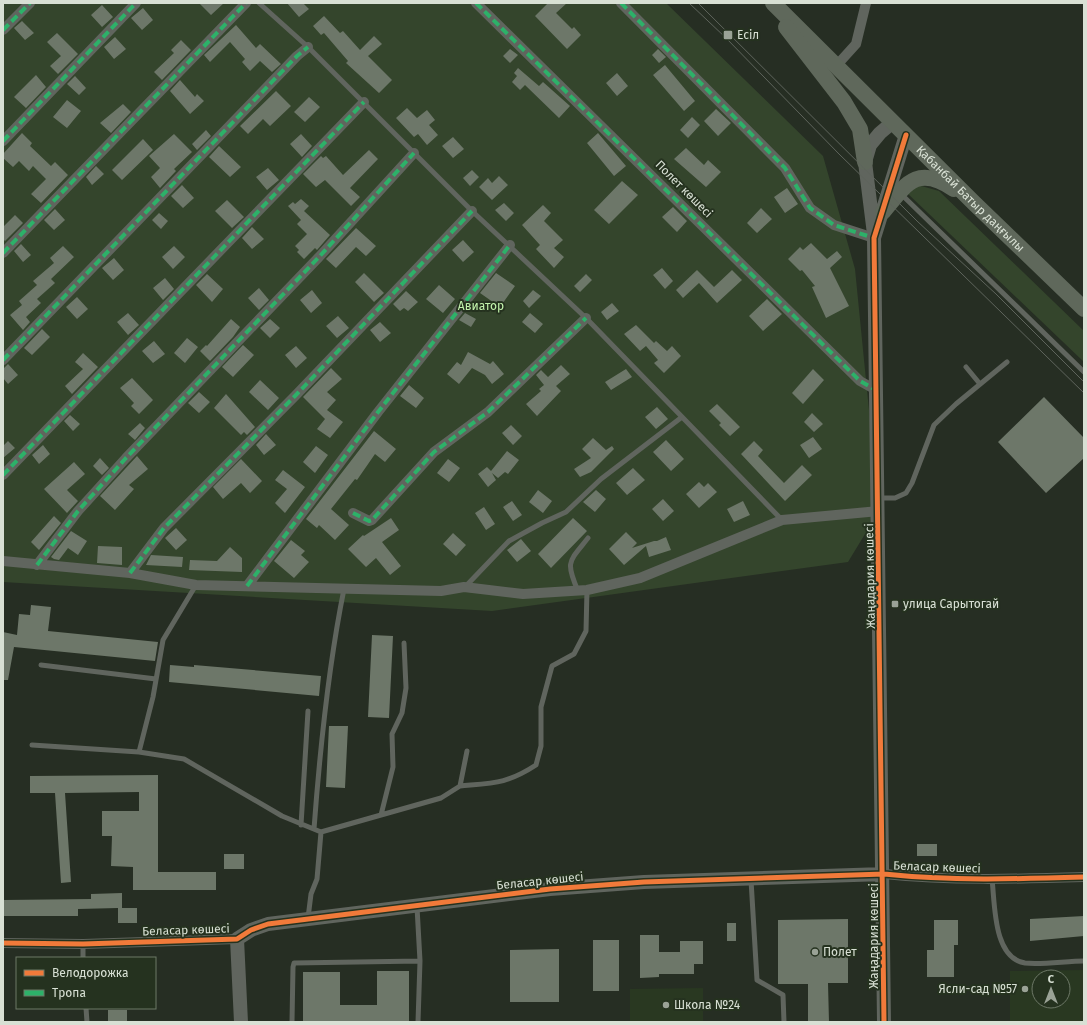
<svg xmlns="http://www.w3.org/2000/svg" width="1087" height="1025" font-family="'Fira Sans',sans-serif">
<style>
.built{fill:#293821;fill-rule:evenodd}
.green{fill:#34452c}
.building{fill:#6d7769}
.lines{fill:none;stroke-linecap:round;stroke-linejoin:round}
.lane{stroke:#60655e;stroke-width:5}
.street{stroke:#60655e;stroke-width:10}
.secondary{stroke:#60655e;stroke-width:14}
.primary{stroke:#5f685b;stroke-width:16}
.tram{stroke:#5e645c;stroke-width:1}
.quiet{stroke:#2db169;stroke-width:4;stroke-dasharray:8 4;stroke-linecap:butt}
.cycleway-casing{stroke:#25321f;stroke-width:8}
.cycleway{stroke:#f17a3a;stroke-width:5}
.poi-dot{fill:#9aa296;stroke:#25321f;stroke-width:1.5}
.labels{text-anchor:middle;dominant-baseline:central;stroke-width:4;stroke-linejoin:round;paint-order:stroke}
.poi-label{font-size:12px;fill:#d8e0d4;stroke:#25321f;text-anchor:start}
.street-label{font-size:12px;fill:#d8e0d4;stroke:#25321f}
.park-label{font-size:12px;fill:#c2f2ac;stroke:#25321f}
</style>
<rect width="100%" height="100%" fill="#262e23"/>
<!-- built -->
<path class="built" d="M1084 970V1022H1010V971ZM1039 977H1063V1001H1039Z
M703 988V1022H630V989Z"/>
<!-- green -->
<path class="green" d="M3 3H666L823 156 855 269 879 511 848 562 492 611 3 582Z
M918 185 939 191 1084 331V362L906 192Z"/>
<!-- building -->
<path class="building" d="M199 3H224L211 15Z
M287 3H303L309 9 299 17Z
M548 3H567L556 13 572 29 574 27 581 35 567 49 535 16Z
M102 5 113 17 102 27 91 15Z
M143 8 153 20 142 30 131 18Z
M324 16 340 33 343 31 360 50 374 36 382 44 368 56 392 80 379 93 346 63 348 61 324 33 321 35 313 26Z
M22 21 34 33 25 40 14 28Z
M236 25 256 48 260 44 281 64 272 72 260 61 250 71 242 62 245 59 230 42 210 62 204 55Z
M57 33 78 54 58 74 50 66 61 56 47 42Z
M115 37 126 49 114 59 104 47Z
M181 40 191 50 162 80 154 72 174 53 171 50Z
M510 49 518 55 510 63 503 56Z
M658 49 666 57 659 63 652 55Z
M665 65 695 101 684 111 653 75Z
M518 68 539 86 543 82 570 106 559 118 525 85 520 90 512 82 517 76 514 73Z
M617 73 628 86 617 96 606 83Z
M36 75 46 87 26 108 14 97Z
M75 76 86 88 79 95 67 84Z
M180 80 195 97 197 94 204 101 190 114 170 91Z
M276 91 291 106 270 126 263 119 248 134 240 126Z
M309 97 320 107 305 122 294 112Z
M67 100 81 111 67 128 53 117Z
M123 104 131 112 111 133 100 123Z
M407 108 417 118 427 110 435 120 429 125 438 135 427 145 418 134 414 137 396 118Z
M716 109 731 123 718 136 704 121Z
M692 117 700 125 688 138 680 130Z
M206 130 211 136 197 150 192 144Z
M22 133 32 143 30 146 51 166 55 162 68 175 41 203 31 194 46 179 33 166 29 171 19 161 13 167 3 158V154Z
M598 133 626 166 614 176 587 143Z
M174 134 192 152 174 169 176 171 160 188 151 177 160 168 149 156Z
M301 134 312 146 302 157 290 144Z
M453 137 464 149 453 158 442 146Z
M143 139 153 150 122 180 112 170Z
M219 146 241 167 230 177 209 157Z
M686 148 704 165 708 160 721 172 706 187 674 159Z
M369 150 378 159 350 188 360 197 351 206 325 180 316 187 303 174 321 156 323 158 326 156 343 175Z
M96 166 104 174 92 185 86 177Z
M268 168 279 180 267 190 256 177Z
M472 170 479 177 470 186 463 178Z
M499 176 508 185 492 200 479 187 488 178 492 183Z
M622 181 638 195 609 224 594 210Z
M182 185 194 198 183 208 171 196Z
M787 188 798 204 785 213 774 197Z
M301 199 309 206 304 211 330 235 317 250 315 248 304 259 297 252 299 250 295 246 307 234 297 224 301 220 288 206 293 202 295 204Z
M227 200 244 217 232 228 215 211Z
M504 203 514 213 506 221 495 210Z
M543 205 551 213 544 221 563 240 554 248 564 257 554 268 536 249 540 245 522 225Z
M673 207 687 221 677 232 662 217Z
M761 208 772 219 757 233 747 223Z
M55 209 65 220 54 230 44 220Z
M159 213 168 221 161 229 152 220Z
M15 215 23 223 5 241 3 239V227Z
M252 227 264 239 252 249 242 238Z
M356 228 376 246 366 256 356 247 336 268 326 259Z
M463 240 474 252 463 262 452 250Z
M811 243 827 259 837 251 842 257 830 268 849 306 826 318 812 287 815 286 802 270 800 271 788 259 800 247 803 250Z
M21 244 31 255 23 262 14 251Z
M63 246 74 257 51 279 55 283 37 299 41 303 26 317 30 322 23 330 10 315 22 305 19 301 37 285 33 281 54 263 50 258Z
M174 246 185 257 173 269 162 257Z
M114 258 124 270 113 280 102 268Z
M662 268 673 281 665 289 653 275Z
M697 270 714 287 732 270 742 280 717 303 699 283 683 298 676 290Z
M364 273 384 293 374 302 355 282Z
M496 273 515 286 500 307 480 293Z
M207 274 223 289 212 302 196 285Z
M586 274 592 280 580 292 574 286Z
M165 278 174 289 163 300 153 288Z
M439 285 455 299 443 313 426 299Z
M259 288 269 300 259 310 248 298Z
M312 290 322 303 311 313 300 300Z
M533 290 541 296 529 308 523 301Z
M406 291 418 302 408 311 404 308 400 311 393 304Z
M77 297 88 309 77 319 66 307Z
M767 299 782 314 763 331 749 316Z
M612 303 619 311 607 320 601 312Z
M128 313 139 325 128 335 117 322Z
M465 313 476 319 471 327 459 320Z
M530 313 543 324 535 333 522 322Z
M338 316 349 328 337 338 326 326Z
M231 319 240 327 233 337 210 361 200 351 206 345 207 346Z
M270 319 280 328 270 338 260 328Z
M380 322 391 333 380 342 370 330Z
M636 325 654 343 656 341 667 351 672 346 681 356 664 373 654 363 658 360 646 346 640 351 624 334Z
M42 329 50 337 32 355 24 348Z
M187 338 198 347 185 363 174 353Z
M154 341 165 354 153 363 142 351Z
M243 345 254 355 233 377 222 367Z
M296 346 307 358 296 368 285 355Z
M468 352 490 364 493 361 504 374 492 384 485 375 472 368 459 384 447 374 457 362 461 365Z
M83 353 98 367 72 394 65 386 83 369 75 362Z
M8 364 18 375 8 384 3 378V369Z
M561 365 570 374 556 386 561 391 537 416 526 404 541 391 539 389 544 385 536 375 541 370 548 377Z
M331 368 342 379 327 392 336 400 327 410 343 422 330 438 317 429 325 419 303 397Z
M626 369 632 377 611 390 605 382Z
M813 369 824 380 803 404 792 393Z
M132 378 153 400 139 414 131 406 134 403 120 388Z
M260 380 279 398 268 410 249 392Z
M409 385 424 398 416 408 400 396Z
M199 392 210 402 199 413 188 403Z
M226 394 255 427 247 435 244 432 241 435 214 408Z
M1044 397 1084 438V458L1046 493 998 442Z
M717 404 740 427 730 436 719 425 721 423 709 411Z
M657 407 668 419 656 429 645 417Z
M812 413 823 424 814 432 804 422Z
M70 415 80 424 73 431 64 421Z
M140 423 145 428 135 440 128 434Z
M511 425 522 436 513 445 502 433Z
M374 431 396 449 385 462 375 454 357 480 355 479 331 509 349 525 335 540 319 525 317 528 306 519Z
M266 434 276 445 264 455 256 445Z
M813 437 822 449 809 458 800 445Z
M593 438 606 450 612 446 614 449 591 472 580 477 574 469 591 458 582 449Z
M666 440 684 459 671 471 653 452Z
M8 441 15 448 3 458V446Z
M754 441 763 450 758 456 784 483 802 465 812 475 785 501 741 454Z
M43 445 50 454 39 464 32 455Z
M316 446 328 455 315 473 303 462Z
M507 451 519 460 508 474 505 472 498 478 492 473 496 480 488 487 478 474 487 467 491 471Z
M137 456 148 469 129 485 134 489 115 510 100 496Z
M100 458 109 468 102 475 93 466Z
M241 459 262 481 250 493 241 483 223 499 213 487Z
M448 459 460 468 449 482 437 473Z
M74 462 85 474 67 490 78 501 67 513 44 489Z
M633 468 645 480 627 495 616 483Z
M283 470 305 487 285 513 275 503 287 489 275 480Z
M699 482 704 487 708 483 717 492 699 508 686 494Z
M538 490 552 501 543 513 529 502Z
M596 490 606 499 595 512 583 502Z
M663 499 674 511 663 521 652 509Z
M512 501 522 515 513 521 503 507Z
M743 501 750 515 734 522 727 509Z
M484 507 495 524 486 530 475 513Z
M54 516 61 523 39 550 31 542Z
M391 518 399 530 382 542 401 566 390 575 376 558 366 567 348 549 363 535 364 536Z
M573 518 587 531 551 568 538 554Z
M176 528 187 540 176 550 165 538Z
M71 531 87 541 78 555 68 548 59 560 54 559 51 557Z
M626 532 637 543 632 548 654 541H657L666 537 671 550 649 557 646 546 624 565 609 549Z
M453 533 466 545 456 556 443 544Z
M521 539 531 551 517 562 507 550Z
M291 540 305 551 301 555 309 562 294 578 274 561Z
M98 546 122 547V565L97 563Z
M230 547 242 558V572L189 570 190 560 217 561Z
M151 555 183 557 182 567 146 565Z
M31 605 51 607 48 631 158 642 155 661 14 647 8 680H3V632L17 635 19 614 30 615Z
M372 635 393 636 389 718 368 717Z
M170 665 194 667V665L321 676 319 696 169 682Z
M329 726H348L345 788 326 787Z
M158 775V872H216V890H133V867L111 866 112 836H102V811H139V792L65 793 71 882 61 883 55 793H30V776Z
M917 844H937V856H917Z
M224 854H244V869H224Z
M122 893V908H137V923H118V908L78 909V916H3V900L91 899V894Z
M1084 916V936L1030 941V919Z
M848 919V983H828L829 1022H808V984H778V920Z
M934 920H958V945H954V977H927V950H934Z
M727 923H736V941H727Z
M640 935H659V952H680V941H703V964H694V974H659V977L640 978Z
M593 940H619V991H593Z
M559 949V1002H510V950Z
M377 971H409V1022H303V972H340V1005H377Z
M108 1010H127V1022H108Z"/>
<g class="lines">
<!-- lane -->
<path class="lane" d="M259 3 308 47 472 211 586 318 782 520
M901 194 1084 372
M966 367 980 384
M879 498H895L906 493 912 483 934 425 956 404 1007 362
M465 587 509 541 542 523 566 512 601 479 682 417
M578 591C565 561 569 562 588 538
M41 665 156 679
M32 745 139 752 184 759 282 816 321 832
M139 752 153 697 163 640 196 585
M460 786C493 783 507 784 536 765L541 746V707L552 666 574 654 586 631 587 590
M381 815 393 767 392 734 402 713 406 688 404 643
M301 825 308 711
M314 829C320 748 328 668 344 589
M992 879C995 904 993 958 1025 963 1041 965 1067 961 1084 961
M751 880 757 980 783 995 784 1022
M417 907 420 961 418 1022
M308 918 311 894 317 879 321 832 441 798 460 786 467 751
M83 944V958
M86 1008 87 1022
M292 1022 293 967 294 963 420 961"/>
<!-- street -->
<path class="street" d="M476 3 860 381 876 390
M621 3 785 168 810 208 834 225 874 238
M3 30 30 3
M837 65 856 44 866 3
M3 141 136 3
M3 253 246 3
M3 360 297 56 308 47
M3 475 364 102
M353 513 369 521 372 520 434 452 488 412 586 318
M3 561 130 573 196 585 441 591 464 587 523 594 587 590 640 578 782 520 879 511
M37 565 78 511 126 458 319 257 414 153
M130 573 164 528 295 396 472 211
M247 586 378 412 510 245
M884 874C950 881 1017 879 1084 877
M3 943 83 944 237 939"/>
<!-- secondary -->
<path class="secondary" d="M874 234 865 162 870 145 880 133 893 122
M241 1022 237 939 251 930 268 924 550 889 644 882 884 874
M884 1022 874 238 906 135"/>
<!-- primary -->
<g class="primary">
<path id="s1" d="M773 3 974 203 1084 309"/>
<path d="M786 27 844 102 860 129 865 162"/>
<path d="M883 212C906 184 917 164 954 189"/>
</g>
<!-- tram -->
<path class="tram" d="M689 3 726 38 839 154 1084 393
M698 3 917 221 996 294 1084 382"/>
<!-- quiet -->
<path class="quiet" d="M476 3 860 381 876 390
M621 3 785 168 810 208 834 225 874 238
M3 30 30 3
M3 141 136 3
M3 253 246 3
M3 360 297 56 308 47
M3 475 364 102
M353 513 369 521 372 520 434 452 488 412 586 318
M37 565 78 511 126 458 319 257 414 153
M130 573 164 528 295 396 472 211
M247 586 378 412 510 245"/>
<!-- cycleway casing -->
<g class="cycleway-casing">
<path id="cycleway" d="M3 943 83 944 237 939 251 930 268 924 550 889 644 882 884 874C950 881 1017 879 1084 877
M884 1022 874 238 906 135"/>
</g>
<!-- cycleway -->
<use href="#cycleway" class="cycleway"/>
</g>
<!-- markers -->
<g class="poi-dot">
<rect x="723" y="30" width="10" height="10" rx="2"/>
<rect x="891" y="600" width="8" height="8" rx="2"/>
<circle cx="815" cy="952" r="4"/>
<circle cx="1025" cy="989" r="4"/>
<circle cx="666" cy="1005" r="4"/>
</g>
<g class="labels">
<!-- poi labels -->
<g class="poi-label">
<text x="737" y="35">Есіл</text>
<text x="903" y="604">улица Сарытогай</text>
<text x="823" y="952">Полет</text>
<text x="1017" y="989" text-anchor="end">Ясли-сад №57</text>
<text x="674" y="1005">Школа №24</text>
</g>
<!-- street labels -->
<g class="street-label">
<text transform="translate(684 189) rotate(45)">Полет көшесі</text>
<text stroke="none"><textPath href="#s1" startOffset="278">Қабанбай Батыр даңғылы</textPath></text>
<text transform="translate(870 576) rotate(-91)">Жаңадария көшесі</text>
<text transform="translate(937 867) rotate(2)">Беласар көшесі</text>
<text transform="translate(540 881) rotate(-6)">Беласар көшесі</text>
<text transform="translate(186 930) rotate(-2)">Беласар көшесі</text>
<text transform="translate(874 936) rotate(-90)">Жаңадария көшесі</text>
</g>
<!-- park labels -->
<g class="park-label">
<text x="481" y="306">Авиатор</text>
</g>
</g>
<!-- border -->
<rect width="1087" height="1025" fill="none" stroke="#d8e0d4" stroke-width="8"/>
<!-- legend -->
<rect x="16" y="957" width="140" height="52" fill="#25321f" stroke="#6d7867"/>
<rect x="24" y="970" width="20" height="6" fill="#f17a3a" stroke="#6d7867"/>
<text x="52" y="977" font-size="12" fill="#d8e0d4">Велодорожка</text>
<rect x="24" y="990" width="20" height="6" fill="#2db169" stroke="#6d7867"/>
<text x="52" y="997" font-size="12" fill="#d8e0d4">Тропа</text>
<!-- north arrow -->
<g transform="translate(1051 989)"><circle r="19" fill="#25321f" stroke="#6d7867"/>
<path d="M0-3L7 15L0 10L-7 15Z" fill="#9aa296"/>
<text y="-6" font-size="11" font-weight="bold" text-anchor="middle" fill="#d8e0d4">С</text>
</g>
</svg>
